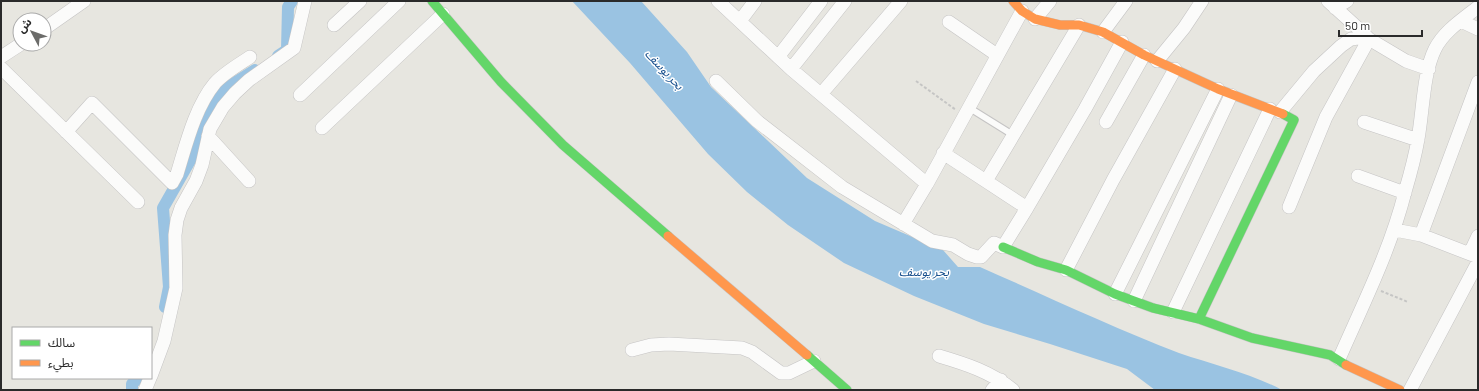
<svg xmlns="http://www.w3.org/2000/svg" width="1479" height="391" font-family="Barlow,'Noto Sans Arabic',sans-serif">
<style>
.water{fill:#9ac3e2}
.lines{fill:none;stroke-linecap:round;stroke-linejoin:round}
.canal{stroke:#9ac3e2;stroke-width:12}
.lane-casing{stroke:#c5c4c4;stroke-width:8}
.street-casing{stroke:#c5c4c4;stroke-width:14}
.fast-casing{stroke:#c5c4c4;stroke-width:10}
.slow-casing{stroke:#c5c4c4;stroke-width:10}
.path{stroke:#c5c5c4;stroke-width:2;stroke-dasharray:3 2;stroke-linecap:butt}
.lane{stroke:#fbfbfa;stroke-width:6}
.street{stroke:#fbfbfa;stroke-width:13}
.fast{stroke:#63d668;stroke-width:9}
.slow{stroke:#ff974d;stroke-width:9}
.labels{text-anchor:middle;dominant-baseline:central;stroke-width:3;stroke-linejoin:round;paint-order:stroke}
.water-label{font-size:12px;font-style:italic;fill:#1a518e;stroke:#fff}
</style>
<rect width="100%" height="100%" fill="#e7e6e0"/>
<!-- water -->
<path class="water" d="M572 1H641L687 52 711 87 807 178 875 221 943 250 958 267H980C1046 296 1112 327 1179 353 1214 365 1250 373 1282 390H1155L1127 369 1050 344 984 324 914 296 844 263 788 225 747 192 708 154 630 63Z"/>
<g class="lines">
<!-- canal -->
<path class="canal" d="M278 56 287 50 288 7 292 1
M165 307 169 287 163 208 192 157 220 92 255 70
M132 390V384L138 378"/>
<!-- lane casing -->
<g class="lane-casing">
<path id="lane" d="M968 107 1013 135"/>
</g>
<!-- street casing -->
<g class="street-casing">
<path id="street" d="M718 1 791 69 927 184
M1328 1 1361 31 1369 39 1406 61 1429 69
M1335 8 1347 1
M1035 19 1050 1
M740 21 755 1
M1461 21 1478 29
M949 22 997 55
M334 25 360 1
M44 29 84 1
M1103 32 1126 1
M1 57 21 44
M778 57 821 1
M1157 61 1184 28 1202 1
M1 68 138 202
M791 69 845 1
M716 81 757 121 842 187 932 241 953 245 968 254 977 257H981L994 243 1003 247 1027 208
M821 94 901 1
M300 95 399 1
M1280 112 1314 71 1341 46 1351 39 1358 38 1369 39
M1106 122 1144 55
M1364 122 1418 140
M322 128 443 14
M66 132 92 103 172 183 177 174C186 145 195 107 215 83 224 73 238 65 250 57
M208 136 249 181
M943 153 1027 208 1085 109 1122 42
M1358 176 1405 193
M986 181 1079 25
M1289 207 1326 117 1369 39
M903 224 927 184 1022 11
M1395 230 1421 235 1478 257
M1421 235 1478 82
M1470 253 1478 236
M1066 270 1113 180 1175 69
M1115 294 1218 89
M1134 301 1231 95
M1173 312 1270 109
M632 350 651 345 669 344 742 348 752 352 781 373H789L814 361
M939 356C966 364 991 372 1013 390
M1339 359C1363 304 1390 251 1405 192 1410 175 1415 157 1418 139 1423 112 1423 73 1435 49 1444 31 1463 19 1478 7
M151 376 164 341 176 288 175 235 177 220 181 208 196 181 202 165 210 129 223 107 235 93 249 80 294 48 305 1
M145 390 150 378
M992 390 1001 380
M1410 390 1478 262"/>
</g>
<!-- fast casing -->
<g class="fast-casing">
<path id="fast" d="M432 1 501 82 563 145 668 236
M1003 247 1038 262 1066 270 1115 294 1153 308 1199 319 1252 338 1330 355 1346 365
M1199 319 1294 120 1283 114
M807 355 847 390"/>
</g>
<!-- slow casing -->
<g class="slow-casing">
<path id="slow" d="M1013 1 1022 11 1035 19 1060 25H1079L1103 32 1144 55 1218 89 1283 114
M668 236 807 355
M1346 365 1400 390"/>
</g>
<!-- path -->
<path class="path" d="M916 81 956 110
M1381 291 1408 302"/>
<!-- lane -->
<use href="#lane" class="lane"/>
<!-- street -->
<use href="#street" class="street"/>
<!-- fast -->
<use href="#fast" class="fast"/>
<!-- slow -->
<use href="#slow" class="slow"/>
</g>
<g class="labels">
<!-- water labels -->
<g class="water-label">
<text transform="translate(665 69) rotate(47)">بحر يوسف</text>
<text x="924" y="271">بحر يوسف</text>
</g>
</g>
<!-- border -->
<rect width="1479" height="391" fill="none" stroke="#2a2a2a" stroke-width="4"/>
<!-- legend -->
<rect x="12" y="327" width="140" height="52" fill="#ffffff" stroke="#aaaaaa"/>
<rect x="20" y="340" width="20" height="6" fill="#63d668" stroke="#aaaaaa"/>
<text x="48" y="347" font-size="12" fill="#2a2a2a">سالك</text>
<rect x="20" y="360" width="20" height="6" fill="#ff974d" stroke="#aaaaaa"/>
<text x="48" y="367" font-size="12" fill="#2a2a2a">بطيء</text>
<!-- north arrow -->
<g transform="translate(32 32) rotate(311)"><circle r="19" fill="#ffffff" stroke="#aaaaaa"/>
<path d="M0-3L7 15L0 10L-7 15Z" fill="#6c6c6a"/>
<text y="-6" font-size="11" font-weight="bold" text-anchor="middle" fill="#2a2a2a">ش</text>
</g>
<!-- scale -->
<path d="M1339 30v6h83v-6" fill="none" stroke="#2a2a2a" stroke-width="2"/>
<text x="1345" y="30" font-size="12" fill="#2a2a2a" stroke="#ffffff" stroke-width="3" paint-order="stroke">50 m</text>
</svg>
